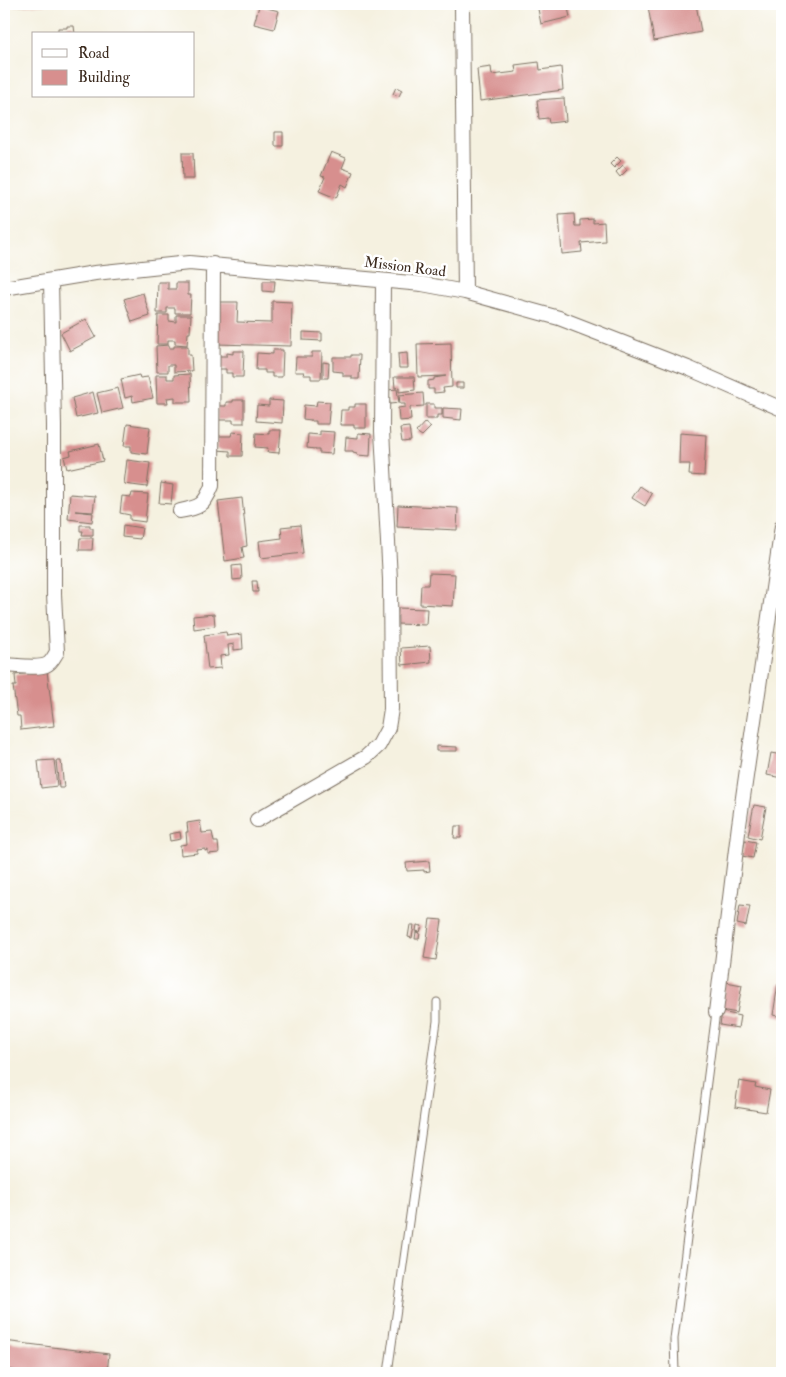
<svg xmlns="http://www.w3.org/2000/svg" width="786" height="1377" font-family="'IM FELL Double Pica',serif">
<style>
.building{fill:#d78f8e}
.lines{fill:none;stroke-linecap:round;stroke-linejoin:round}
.service-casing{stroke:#7c7062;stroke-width:9}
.minor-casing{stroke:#7c7062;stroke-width:16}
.service{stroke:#fff;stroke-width:7}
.minor{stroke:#fff;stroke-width:14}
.labels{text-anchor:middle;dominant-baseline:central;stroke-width:5;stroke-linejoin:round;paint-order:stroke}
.street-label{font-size:15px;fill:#3b2a1e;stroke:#fff}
</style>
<rect width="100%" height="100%" fill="#fff"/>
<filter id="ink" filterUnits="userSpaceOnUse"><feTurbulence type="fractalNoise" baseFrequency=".02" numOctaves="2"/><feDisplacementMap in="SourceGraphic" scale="10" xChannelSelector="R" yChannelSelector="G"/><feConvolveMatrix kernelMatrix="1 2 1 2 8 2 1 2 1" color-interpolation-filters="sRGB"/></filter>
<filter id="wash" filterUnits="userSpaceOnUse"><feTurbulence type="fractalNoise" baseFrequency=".0096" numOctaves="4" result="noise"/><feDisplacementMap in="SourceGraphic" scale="20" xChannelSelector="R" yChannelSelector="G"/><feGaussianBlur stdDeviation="1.12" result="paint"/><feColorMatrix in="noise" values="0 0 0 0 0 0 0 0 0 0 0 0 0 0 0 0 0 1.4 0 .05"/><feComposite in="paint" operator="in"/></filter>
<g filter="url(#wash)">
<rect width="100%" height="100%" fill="#f5f1e0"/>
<g id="blocks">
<!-- building -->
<path class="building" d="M8 4H45V5L9 6Z
M537 4H567L570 17 541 24Z
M659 4H696L701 32 654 41 648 6Z
M259 6 279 11 274 29 254 24Z
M67 26H74L75 34H58V28H67Z
M539 62 540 70 561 67 563 90 480 101 477 69 491 67 492 75 516 72 515 65Z
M396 87 402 90 399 96 393 94Z
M564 98 566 121 549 123 548 118 539 119 537 100Z
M275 132H283V146H275Z
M331 152 346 158 342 168 353 172 347 187 342 184 336 198 319 191 325 177 321 176Z
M182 153H193L194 179H183Z
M617 157 621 161 614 168 610 164Z
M623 165 627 170 620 177 616 172Z
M574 214 575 226H580V220L593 219V223L604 222 605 241 581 243 582 252 562 254 559 215Z
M263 281H275L274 292 263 291Z
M158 282H168V289H176V283H188V295H191L190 313H175V308H167V313H157Z
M143 293 150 316 132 322 124 299Z
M272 301 292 302 291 346 216 344 217 302H238L237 322 272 323Z
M158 315H169V321L176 322V315H191L190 333H188L187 345 175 344V340H168V344H157Z
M86 319 96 337 70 351 61 333Z
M303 332 322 333V341L303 340Z
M451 343 452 387 443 388 444 392 434 393V389H428V381L434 380V378L446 376 418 377 417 344Z
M169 345V348H174V346H188V355H191L192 371 174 372V365H168V372H157L156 346Z
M273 350H283L282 377H272V373H265V370H256L257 353 273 354Z
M233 351H244L243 377H232V373H226V369H218V356H227V353L233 354Z
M312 352H322L321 379H311V375H303L304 372H295L296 357H312Z
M407 353 408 368H399L398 354Z
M351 355H360L359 379H352V376H343V372L333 371V357H351Z
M323 362 329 363 328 378H323Z
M190 374 191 402H175V397L167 398 168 403H157L156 375H167V379H174V375Z
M139 375 140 378 148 377 153 398 133 402 132 396 125 398 121 379Z
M394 377H414L415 390 399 392V387L395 388Z
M456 383H463V388H456Z
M118 388 123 408 102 413 97 393Z
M397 389 399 403 390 404 388 390Z
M93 392 98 413 76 418 72 398Z
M423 393 424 406 410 407 411 420 399 421 398 408 405 407V404H400L399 395Z
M233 400H244V423H233V420H217V406H226V402H233Z
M269 400 283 401 282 423 256 421 257 405 269 406Z
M317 401 330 402 328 424H316V421H311V420L303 419 304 405 316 406Z
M355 404H366V428H354V425H340L341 410H348V407H355Z
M426 404H434V408H442V415H437V419H426Z
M443 408 462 409 461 420 443 418Z
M425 422 431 427 422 436 416 432Z
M127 424 150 427 147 454 131 452V446H124Z
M409 427 411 441 402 442 400 428Z
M269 430H281L279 453 267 452 268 448 255 447 256 433 269 434Z
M320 431 334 432 332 454 319 453V450H315V449L307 448 308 434 320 435Z
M232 432 243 433 242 456H230V451L217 450 218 436H231Z
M358 433 371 434 370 456 357 455V453L353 452V451H345L346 437 358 438Z
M680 433 706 435 704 476 689 475 690 464H679Z
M99 444 103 461 67 469 64 457 71 455 70 451Z
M127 460 150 463 147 487 124 484Z
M161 483 173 485 171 504 159 503Z
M640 486 652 494 645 506 632 498Z
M132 493 148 494 145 522 130 520V515L120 513 122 496 131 497Z
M70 494 95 496 93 512 75 511 93 513 92 522 68 519Z
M242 498 247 546 242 547 244 558 225 561 218 501Z
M398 505 458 508 457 530 397 527Z
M80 525H90V528H93V535H82L83 531H80Z
M123 525 142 528 140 539 122 537Z
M300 525 303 553 261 558 259 541 282 538 281 527Z
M80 538H93L92 550H79Z
M241 565 242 579 233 580 232 566Z
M429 573 455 574 453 606 420 604 421 585H428Z
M252 581H257L258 592H253Z
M398 608 427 609 426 625 397 624Z
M214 614 215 626 194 629 193 616Z
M226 632 227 636 242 634 243 649 234 650V644L228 645 229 655 220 656 221 668 208 669 204 635Z
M430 646 431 662 402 665 401 648Z
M47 671 54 726 21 730 20 716H17L13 686H16L15 675Z
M436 746 457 747V751H436Z
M771 753 782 755V778L767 775Z
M54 760 57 786 41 788 38 761Z
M56 761H61L64 788H59Z
M754 805 766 807 760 839 748 836Z
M200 821 202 833 212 832 214 842H218L219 853 208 854V850L205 851V849L197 850V853L181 855 180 845 187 844 186 832H188L187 823Z
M455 826H461V838H454Z
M180 832 181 839 170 841 169 834Z
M745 840 756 842 753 858 742 856Z
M429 861 430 871 424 872V870L407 871 406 863Z
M740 905 750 906 746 926 737 924Z
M430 919 442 920 436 960 424 958Z
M410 925H414L412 938 408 937Z
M417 925 422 926 420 932 416 931Z
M416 932 420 933 419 939H415Z
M726 982 742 985 737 1013 721 1010Z
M778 984 782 985V1017L773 1015Z
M722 1012 740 1016 738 1028 720 1025Z
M739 1081 756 1084 755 1087 770 1090 766 1112 735 1107Z
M4 1341 109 1354 107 1373H35L4 1369Z
M4 1370 19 1372V1373H4Z"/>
</g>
</g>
<g filter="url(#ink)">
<use href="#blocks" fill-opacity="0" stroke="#7c7062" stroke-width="1"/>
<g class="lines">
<!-- service casing -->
<g class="service-casing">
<path id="service" d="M388 1373 437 1021V1002
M675 1373 674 1339 716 1012"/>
</g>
<!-- minor casing -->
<g class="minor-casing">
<path id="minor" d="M462 4 465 292
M4 288 95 273 189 263 422 284 465 292 559 318 688 368 782 409
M180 511C200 507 204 506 212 486L213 264
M4 665C14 665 37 669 46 665 52 663 54 656 57 652L54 594V426L51 281
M257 820 366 757 379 745 388 728 391 709 390 579 382 431 383 281
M716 1012 739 825 782 526"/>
</g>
<!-- service -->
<use href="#service" class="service"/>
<!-- minor -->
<use href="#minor" class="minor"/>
</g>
</g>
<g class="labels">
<!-- street labels -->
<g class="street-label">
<text transform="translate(405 267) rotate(7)">Mission Road</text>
</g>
</g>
<!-- margin -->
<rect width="786" height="1377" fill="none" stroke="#fff" stroke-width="20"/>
<!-- legend -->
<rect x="32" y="32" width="162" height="65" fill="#ffffff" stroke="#b1aaa5"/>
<rect x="42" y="49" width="25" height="8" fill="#ffffff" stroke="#b1aaa5"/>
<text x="78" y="58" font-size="15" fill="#3b2a1e">Road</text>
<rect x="42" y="70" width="25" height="15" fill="#d78f8e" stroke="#b1aaa5"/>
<text x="78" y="82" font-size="15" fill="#3b2a1e">Building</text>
</svg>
